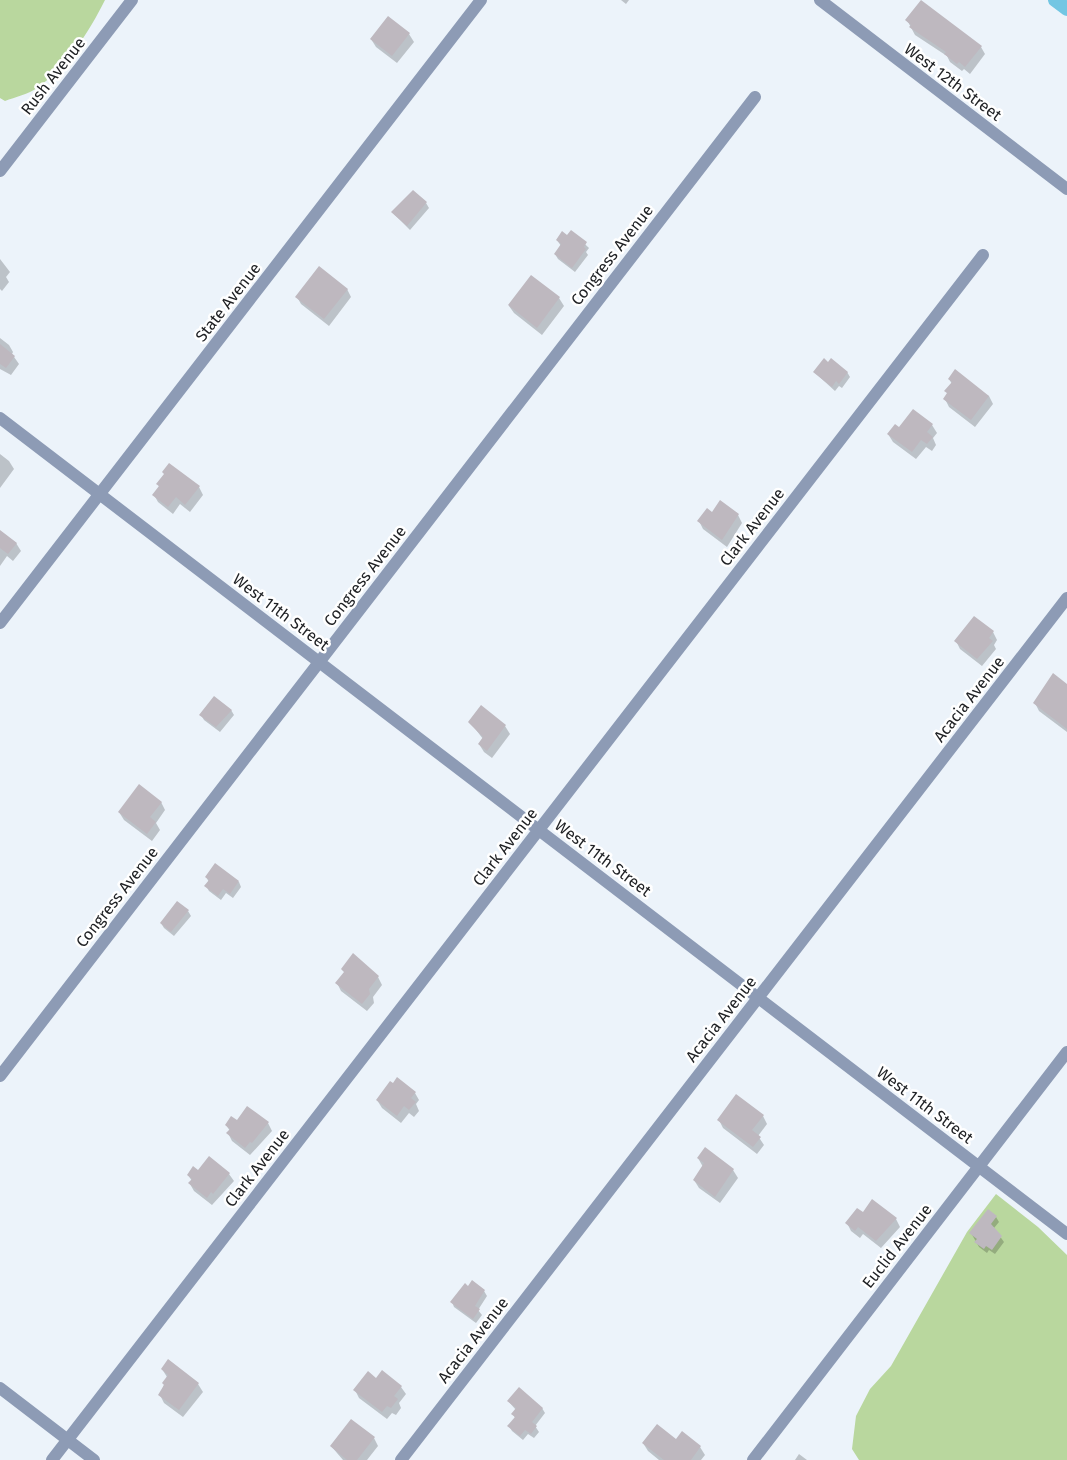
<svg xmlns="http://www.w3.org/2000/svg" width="1067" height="1460" font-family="'Fira Sans',sans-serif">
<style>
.green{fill:#b9d79e}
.shadow{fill:#0003}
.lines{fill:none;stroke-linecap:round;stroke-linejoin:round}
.canal{stroke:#73c6e3;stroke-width:14}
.building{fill:#beb8bf}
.minor{stroke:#8d9bb5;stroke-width:12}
.labels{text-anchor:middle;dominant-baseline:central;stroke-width:5;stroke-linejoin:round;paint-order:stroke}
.street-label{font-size:16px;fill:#202225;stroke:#fff}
</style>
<rect width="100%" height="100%" fill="#ecf3fa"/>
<!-- green -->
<path class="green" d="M0 0H105C89 32 67 67 37 88 29 94 15 97 5 101L0 98Z
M996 1194 1038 1227 1067 1255V1460H859L852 1449 856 1416 870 1389 891 1366 967 1232Z"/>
<!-- shadow -->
<path class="shadow" d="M621 0H629L626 4Z
M388 17 409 34 414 42 397 63 376 47 371 39Z
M907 20 981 47 985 54 970 74 964 69 962 71 950 62 947 56 915 35Z
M426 203 429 208 410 230 392 212Z
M572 232 589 248 586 252 588 255 575 272 558 259 555 254 561 246 557 240 568 237Z
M0 259 10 272 6 277 9 282 2 291 0 289Z
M532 277 559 298 564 306 542 335 514 313 509 306Z
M347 289 351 297 329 326 301 304 297 297Z
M0 338 9 345 13 352 12 354 19 364 11 375 0 369Z
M829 363 847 372 850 377 842 388 839 386 835 391 814 372Z
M949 379 989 396 993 404 975 427 949 407 945 399 948 395 946 391 952 384Z
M914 411 932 425 937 433 933 438 936 445 932 451 926 447 916 459 893 442 888 434 900 428Z
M0 454 9 461 14 469 0 488Z
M158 484 199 487 203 495 190 512 180 504 173 514 158 502 154 495 159 487Z
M712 514 738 515 742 523 727 547 703 529 699 521Z
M0 531 16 543 21 551 13 561 7 556 0 566Z
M993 632 997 640 994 645 996 649 982 666 960 649 956 641Z
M1067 686V732L1039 711 1035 703Z
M481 707 505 726 510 734 492 758 484 752 479 744 483 739 470 722Z
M231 710 234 715 220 732 204 720 201 715Z
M161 802 165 810 156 823 160 830 152 841 124 820 119 812Z
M206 877 239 882 241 887 233 898 226 893 221 900 209 891 206 886 209 882Z
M188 911 191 916 174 936 164 928 161 923Z
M378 977 382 985 373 997 374 1003 367 1011 341 991 337 983Z
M415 1093 419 1100 416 1104 419 1111 414 1117 409 1113 401 1123 382 1108 377 1100Z
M763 1116 767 1124 758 1136 764 1145 757 1154 723 1128 719 1120Z
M237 1122 268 1123 272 1131 250 1155 232 1141 228 1133 230 1131 226 1125Z
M698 1158 733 1170 738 1178 720 1203 699 1188 694 1180 703 1167Z
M199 1172 229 1174 234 1181 212 1205 194 1191 190 1184 192 1181 188 1175Z
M873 1201 896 1219 900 1227 881 1248 863 1234 860 1238 851 1231 847 1223 863 1214Z
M996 1217 999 1222 994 1228 1004 1242 995 1254 989 1250 987 1253 979 1247 971 1233Z
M468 1288 484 1291 487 1296 478 1310 482 1315 476 1323 454 1307 452 1302Z
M162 1369 198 1384 203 1392 183 1417 164 1403 160 1395 167 1377Z
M377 1379 401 1387 406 1394 399 1403 401 1408 396 1415 392 1413 387 1419 359 1398 355 1390Z
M509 1402 542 1408 545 1413 535 1426 539 1432 534 1438 528 1434 523 1440 512 1431 509 1426 515 1418 513 1414 516 1410Z
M374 1438 378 1446 367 1460H343L331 1446Z
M676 1440 700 1447 705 1455 701 1460H659L648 1451 643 1443Z
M799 1454 807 1460H795Z"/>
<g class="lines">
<!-- canal -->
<path class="canal" d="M1055 0 1067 9"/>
</g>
<!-- building -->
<path class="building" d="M921 0 982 46 965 67 959 62 957 64 944 54 946 52 909 27 911 25 905 20Z
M388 16 410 33 392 56 370 39Z
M413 190 427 202 407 226 391 212Z
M571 230 587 242 584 247 586 249 572 268 554 254 561 244 556 240 562 231 567 235Z
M319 266 348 289 324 319 295 297Z
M531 275 560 297 537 328 508 305Z
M0 344 15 356 6 368 0 364Z
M824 358 828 362 831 358 848 372 839 384 836 381 832 387 813 372Z
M955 369 989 396 971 420 943 399 947 393 944 391 952 382 948 379Z
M913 409 933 424 927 432 933 437 927 444 921 440 912 452 887 434 895 424 899 427Z
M169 463 200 486 185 505 176 497 168 507 152 495 159 486 156 484 164 474 162 472Z
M720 500 739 514 722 540 697 521 707 508 712 512Z
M0 530 17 543 8 554 0 548Z
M974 616 994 631 989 638 993 641 977 659 954 641Z
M1053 673 1067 684V729L1033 703Z
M214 696 232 710 216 727 199 715Z
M481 705 506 725 487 751 478 744 483 737 468 722Z
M139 784 162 802 150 817 156 822 147 834 118 812Z
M215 863 239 881 230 894 223 889 218 896 204 886 209 880 205 877Z
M177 901 189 910 171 932 160 923Z
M353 953 379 976 369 989 370 994 362 1004 335 983 344 972 341 969Z
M397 1077 416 1092 411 1098 416 1102 409 1110 404 1106 397 1116 376 1100 390 1081 393 1083Z
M736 1094 764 1115 752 1130 761 1137 753 1147 717 1120Z
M247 1106 269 1122 252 1143 250 1142 245 1148 226 1133 230 1129 225 1125 231 1116 237 1120Z
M705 1147 734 1169 715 1197 693 1180 704 1163 697 1158Z
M209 1156 230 1173 213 1194 211 1192 207 1198 188 1183 192 1179 187 1175 193 1166 198 1170Z
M872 1199 897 1218 876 1241 858 1227 855 1231 845 1223 857 1208 863 1212Z
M988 1209 997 1216 991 1224 1002 1236 992 1250 986 1246 984 1249 974 1242 977 1239 969 1233Z
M472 1280 485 1290 475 1306 480 1309 473 1319 450 1302 465 1283 468 1286Z
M168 1359 199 1383 179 1410 158 1395 164 1385 162 1383 168 1375 161 1369Z
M382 1370 402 1386 394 1396 398 1399 391 1408 387 1406 382 1412 353 1390 368 1371 376 1378Z
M519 1387 543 1408 532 1422 537 1426 531 1434 525 1430 520 1436 507 1426 515 1417 511 1414 516 1408 507 1401Z
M351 1419 375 1437 357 1460H347L330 1446Z
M657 1424 676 1439 682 1431 701 1446 691 1460H664L642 1443Z"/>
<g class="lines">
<!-- minor -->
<path class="minor" d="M820 0 1067 189
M0 171 132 0
M0 418 1067 1234
M0 623 481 0
M0 1076 755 97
M0 1388 94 1460
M52 1460 983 255
M401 1460 1067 598
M753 1460 1067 1052"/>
</g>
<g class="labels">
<!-- street labels -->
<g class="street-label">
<text transform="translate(53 76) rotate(-52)">Rush Avenue</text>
<text transform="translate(953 82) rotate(37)">West 12th Street</text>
<text transform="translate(612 255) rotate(-52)">Congress Avenue</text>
<text transform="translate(228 302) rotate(-52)">State Avenue</text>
<text transform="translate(752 527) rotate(-52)">Clark Avenue</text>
<text transform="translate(365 576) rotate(-52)">Congress Avenue</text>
<text transform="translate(281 612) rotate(37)">West 11th Street</text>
<text transform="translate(969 699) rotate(-52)">Acacia Avenue</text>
<text transform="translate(505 847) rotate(-52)">Clark Avenue</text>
<text transform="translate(603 858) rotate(37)">West 11th Street</text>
<text transform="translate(117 897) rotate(-52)">Congress Avenue</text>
<text transform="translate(721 1019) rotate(-52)">Acacia Avenue</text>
<text transform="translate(925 1105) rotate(37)">West 11th Street</text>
<text transform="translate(257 1168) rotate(-52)">Clark Avenue</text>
<text transform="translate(897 1246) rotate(-52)">Euclid Avenue</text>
<text transform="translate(473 1340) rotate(-52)">Acacia Avenue</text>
</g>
</g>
</svg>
